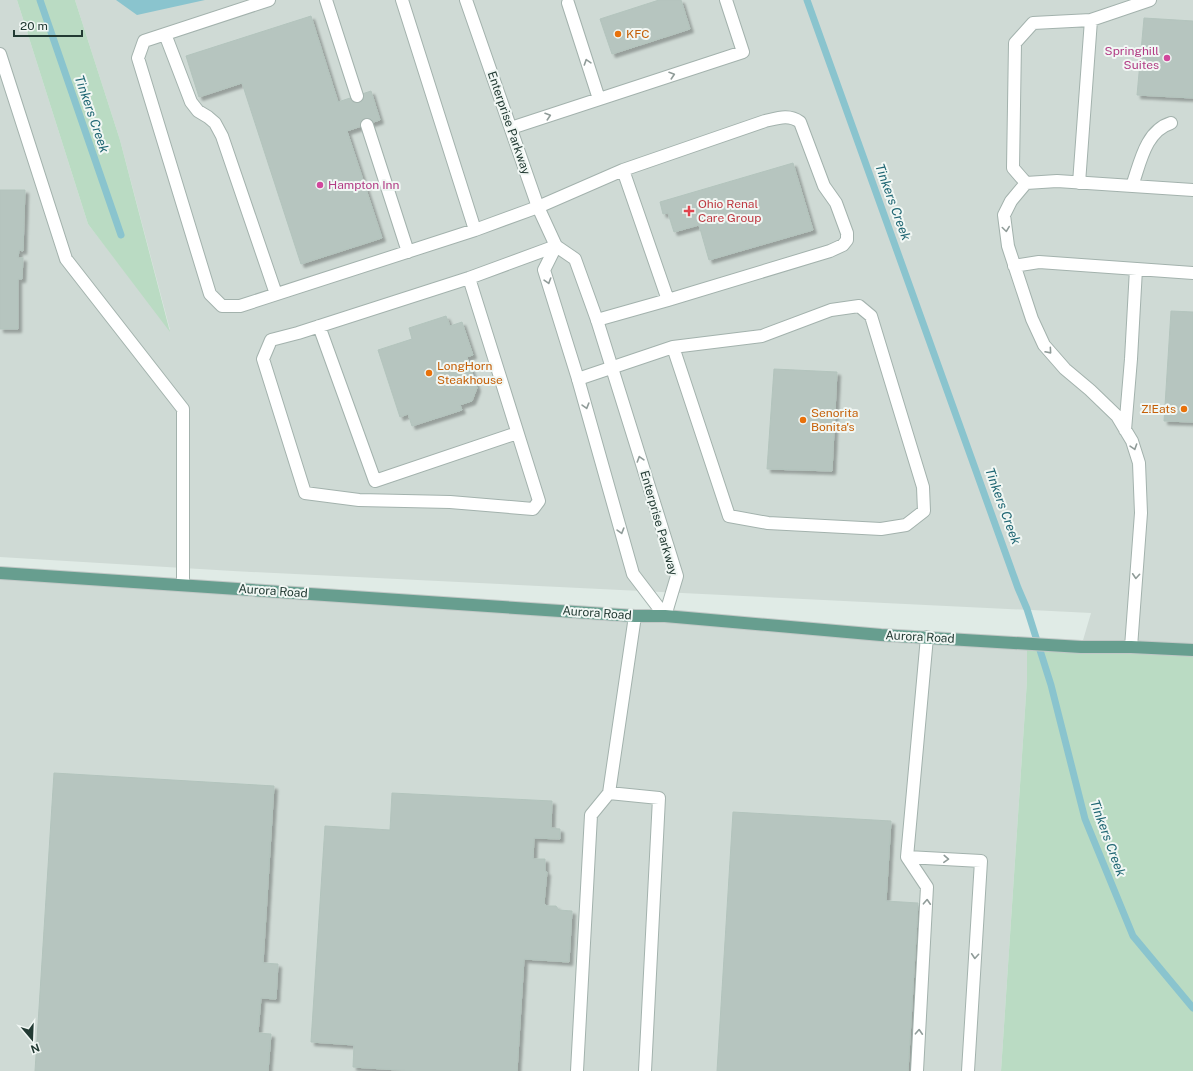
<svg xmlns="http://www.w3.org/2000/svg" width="1193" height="1071" font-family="'Public Sans',sans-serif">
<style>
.built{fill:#cfdad5}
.green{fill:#badbc3}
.water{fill:#8ac4ce}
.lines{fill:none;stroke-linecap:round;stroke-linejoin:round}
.stream{stroke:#8ac4ce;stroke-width:7}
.building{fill:#b6c5bf;stroke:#b3c4bd;filter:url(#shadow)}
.lane-casing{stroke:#a3b2ad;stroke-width:14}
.street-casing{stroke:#a3b2ad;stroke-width:14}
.primary-casing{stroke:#c1c8c6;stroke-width:14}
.lane{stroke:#fff;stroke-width:12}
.street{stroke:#fff;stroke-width:12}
.primary{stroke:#679e8f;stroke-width:12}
.oneway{stroke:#909c99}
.food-dot{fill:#e8710a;stroke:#f1f7f4;stroke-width:1.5}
.hotel-dot{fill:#d1479c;stroke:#f1f7f4;stroke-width:1.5}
.health-dot{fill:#e0444e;stroke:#f1f7f4;stroke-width:1.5}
.labels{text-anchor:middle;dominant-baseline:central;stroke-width:4;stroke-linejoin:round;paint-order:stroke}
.food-label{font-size:12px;fill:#c56008;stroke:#f1f7f4;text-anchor:start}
.hotel-label{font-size:12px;fill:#b23c85;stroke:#f1f7f4;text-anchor:end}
.street-label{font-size:12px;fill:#223a33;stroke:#f1f7f4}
.health-label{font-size:12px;fill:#be3a42;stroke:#f1f7f4;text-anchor:start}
.water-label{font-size:13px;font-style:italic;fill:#1f6673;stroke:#f1f7f4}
</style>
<defs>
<filter id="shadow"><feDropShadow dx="3.5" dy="3.5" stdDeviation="1" flood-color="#0004"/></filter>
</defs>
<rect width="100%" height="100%" fill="#e0ebe6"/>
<!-- built -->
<path class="built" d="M0 0H17L88 224 170 330 120 140 75 0H1193V652L1081 647 1091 613 233 571 0 557Z
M0 573 1027 644V680L1001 1071H0Z"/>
<!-- green -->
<path class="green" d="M17 0H75L120 140 170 332 88 224Z
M1027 644 1193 650V1071H1001L1027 680Z"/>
<!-- water -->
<path class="water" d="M116 0H205L137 15Z"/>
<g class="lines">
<!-- stream -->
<path class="stream" d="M40 0 121 235
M807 0 1018 588 1027 609 1051 685 1085 819 1133 936 1193 1008"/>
</g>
<!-- building -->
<path class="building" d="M659 0H681L690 29 612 54 600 19Z
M311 16 338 102 371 91 380 120 347 131 382 238 301 264 242 83 199 97 186 56Z
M1144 18 1193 21V98L1137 95Z
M793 163 813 230 709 260 699 225 674 232 668 213 663 214 660 202Z
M0 190H25L23 251 19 250 18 258H23L22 279H18V329H0Z
M1171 311 1193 312V422L1164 421Z
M446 316 450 326 462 322 473 355 467 357 477 388 472 401 460 405 462 410 412 426 408 414 400 417 378 350 412 339 409 328Z
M774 369 837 372 832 471 767 469Z
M54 773 274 786 263 963 278 964 276 999 261 998 258 1033 271 1034 268 1071H35Z
M392 793 552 801 551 828 560 829V839L534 838 533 859H545V871L547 872 544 903 547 906H556L559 910 572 911 569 962 524 959 517 1071H413L353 1067 354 1045 311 1042 325 826 390 830Z
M733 812 891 821 886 901 918 903 908 1071H717Z"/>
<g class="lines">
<!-- lane casing -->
<g class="lane-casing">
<path id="lane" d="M269 0 144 41 138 58 210 294 222 306H240L475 230 538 207 623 170 765 121C778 118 789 114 800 122L824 186 836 203 847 233V240L843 245 830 251 668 300 597 320
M326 0 357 96
M402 0 475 230
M568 3 599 99
M165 34 191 102 198 111 208 117 215 123 222 136 276 294
M0 54 66 259 183 409V585
M367 125 408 252
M511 128 743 52 726 0
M623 170 668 300
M1026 183 1013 168 1015 43 1033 23 1091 20 1150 0
M1079 183 1091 20
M1132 186C1140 164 1145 131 1171 123
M1014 266 1039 262 1193 273
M469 278 539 501 533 509 450 502 359 500 305 493 263 359 271 340 298 333 469 278 556 246
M319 326 375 481 517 433
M578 379 673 347 762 336 831 310 859 306 871 316 923 487 924 511 906 525 881 529 768 523 729 516 673 347
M1125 430 1131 359 1136 269
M1131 647 1141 513 1139 463 1132 441 1117 416 1090 390 1065 369 1044 345 1032 319 1008 246 1004 215 1011 201 1026 183 1057 181 1193 190
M609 793 659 798 645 1071
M907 857 981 861 968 1071
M577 1071 591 815 609 793 635 616
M917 1071 927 887 907 857 927 637"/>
</g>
<!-- street casing -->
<g class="street-casing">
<path id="street" d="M466 0 538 207 556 246 575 259 597 320 677 576 665 616
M556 246 544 270 578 379 633 574 665 616"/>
</g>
<!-- primary casing -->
<g class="primary-casing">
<path id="primary" d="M0 573 635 616H665L881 635 1081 647H1131L1193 650"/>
</g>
<!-- lane -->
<use href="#lane" class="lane"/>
<!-- street -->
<use href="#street" class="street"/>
<!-- primary -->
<use href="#primary" class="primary"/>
</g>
<!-- one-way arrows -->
<defs><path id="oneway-chevron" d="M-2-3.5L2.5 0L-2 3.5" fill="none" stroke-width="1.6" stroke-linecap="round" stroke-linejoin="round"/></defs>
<g class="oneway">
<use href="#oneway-chevron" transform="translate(587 62) rotate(-108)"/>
<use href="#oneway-chevron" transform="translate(672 75) rotate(-18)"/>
<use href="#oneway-chevron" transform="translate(548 116) rotate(-18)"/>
<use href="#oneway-chevron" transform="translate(1006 229) rotate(82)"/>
<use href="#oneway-chevron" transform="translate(548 281) rotate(73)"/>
<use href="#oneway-chevron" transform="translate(1049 351) rotate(49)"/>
<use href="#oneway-chevron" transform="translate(586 406) rotate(74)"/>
<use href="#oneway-chevron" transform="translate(1134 447) rotate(72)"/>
<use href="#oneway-chevron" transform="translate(640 459) rotate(-107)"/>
<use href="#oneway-chevron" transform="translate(621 531) rotate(74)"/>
<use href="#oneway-chevron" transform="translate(1136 576) rotate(94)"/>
<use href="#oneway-chevron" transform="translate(946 859) rotate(3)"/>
<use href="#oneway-chevron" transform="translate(927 902) rotate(-87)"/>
<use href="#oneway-chevron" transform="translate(975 956) rotate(94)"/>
<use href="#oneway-chevron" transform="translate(919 1032) rotate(-87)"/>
</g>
<!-- markers -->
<g class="food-dot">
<circle cx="618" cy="34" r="4"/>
<circle cx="429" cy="373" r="4"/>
<circle cx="1184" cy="409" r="4"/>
<circle cx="803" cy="420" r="4"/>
</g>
<g class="hotel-dot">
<circle cx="1167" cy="58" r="4"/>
<circle cx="320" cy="185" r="4"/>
</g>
<path class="health-dot" d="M687 205h4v4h4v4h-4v4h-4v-4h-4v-4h4z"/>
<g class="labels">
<!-- food labels -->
<g class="food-label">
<text x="626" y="34">KFC</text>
<text x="437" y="366">LongHorn<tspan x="437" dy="14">Steakhouse</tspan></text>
<text x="1176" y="409" text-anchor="end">Z!Eats</text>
<text x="811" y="413">Senorita<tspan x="811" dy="14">Bonita's</tspan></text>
</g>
<!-- hotel labels -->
<g class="hotel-label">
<text x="1159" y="51">Springhill<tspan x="1159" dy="14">Suites</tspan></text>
<text x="328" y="185" text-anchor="start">Hampton Inn</text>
</g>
<!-- street labels -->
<g class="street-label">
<text transform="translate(509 123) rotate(71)">Enterprise Parkway</text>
<text transform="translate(659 523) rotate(74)">Enterprise Parkway</text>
<text transform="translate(273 591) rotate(4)">Aurora Road</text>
<text transform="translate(597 613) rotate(4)">Aurora Road</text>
<text transform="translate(920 637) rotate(3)">Aurora Road</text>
</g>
<!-- health labels -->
<g class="health-label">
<text x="698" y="204">Ohio Renal<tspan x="698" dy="14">Care Group</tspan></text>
</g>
<!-- water labels -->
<g class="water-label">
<text transform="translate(92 114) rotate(71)">Tinkers Creek</text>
<text transform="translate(893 202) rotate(70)">Tinkers Creek</text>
<text transform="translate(1003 506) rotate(70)">Tinkers Creek</text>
<text transform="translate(1108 838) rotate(70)">Tinkers Creek</text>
</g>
</g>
<!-- north arrow -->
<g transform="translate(32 1039) rotate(161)" stroke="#f1f7f4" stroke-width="3" paint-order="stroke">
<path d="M0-3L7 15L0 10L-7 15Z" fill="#223a33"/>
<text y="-6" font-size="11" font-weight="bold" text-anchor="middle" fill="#223a33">N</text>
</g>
<!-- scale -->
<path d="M14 30v6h68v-6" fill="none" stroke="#223a33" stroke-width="2"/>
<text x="20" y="30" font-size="12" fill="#223a33" stroke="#f1f7f4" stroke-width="3" paint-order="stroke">20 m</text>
</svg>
